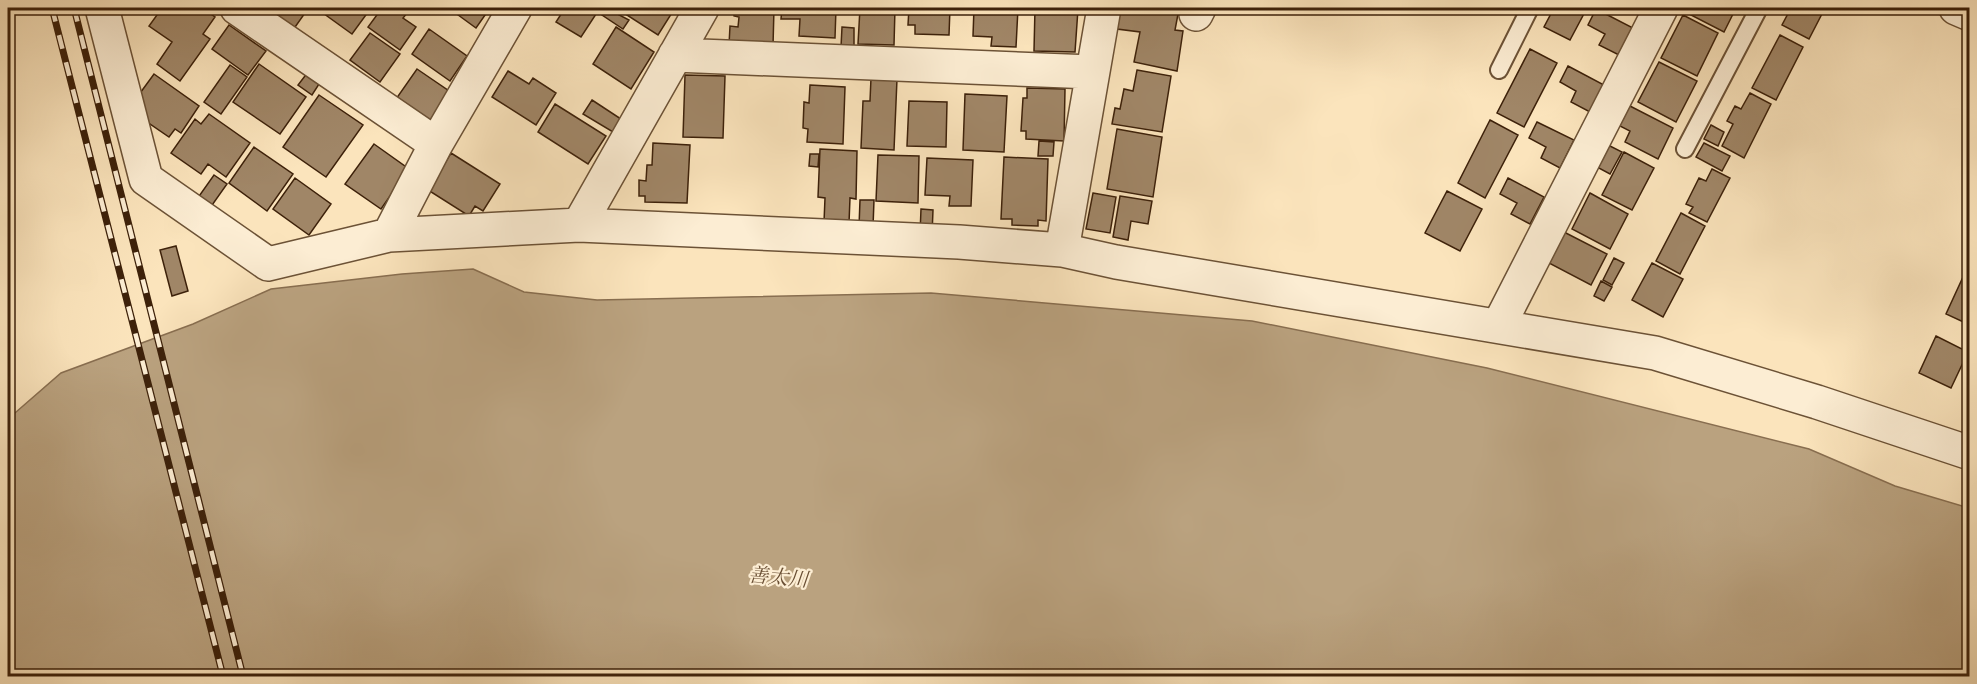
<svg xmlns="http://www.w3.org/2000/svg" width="1977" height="684" font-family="Vollkorn,'Noto Serif JP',serif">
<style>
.water{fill:#baa27f;stroke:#886e50;stroke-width:1.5}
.building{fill:#a08667;stroke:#3d210a;stroke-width:1.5}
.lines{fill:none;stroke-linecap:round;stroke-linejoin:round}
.lane-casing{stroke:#6c5236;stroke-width:20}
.street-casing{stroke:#6c5236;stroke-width:36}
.lane{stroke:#fcedd3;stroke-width:16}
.street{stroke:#fcedd3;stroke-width:33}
.rail-casing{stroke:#3d210a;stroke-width:7}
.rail{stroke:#fcedd3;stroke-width:4.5;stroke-dasharray:14;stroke-linecap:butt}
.labels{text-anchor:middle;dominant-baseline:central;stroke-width:4.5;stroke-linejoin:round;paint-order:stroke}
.water-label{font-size:20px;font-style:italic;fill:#694e33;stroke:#fcedd3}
</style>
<rect width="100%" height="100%" fill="#fbe4bc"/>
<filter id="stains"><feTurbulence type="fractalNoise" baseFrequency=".00333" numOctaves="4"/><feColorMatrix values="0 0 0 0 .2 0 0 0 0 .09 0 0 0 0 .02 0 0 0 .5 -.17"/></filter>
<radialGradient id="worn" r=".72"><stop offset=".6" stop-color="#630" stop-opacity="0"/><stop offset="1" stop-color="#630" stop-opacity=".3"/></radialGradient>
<!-- water -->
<path class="water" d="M473 269 524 292 597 300 931 293 1252 321 1487 368 1809 449 1895 486 1969 508V676H8V419L61 373 193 324 271 289 402 274Z"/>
<!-- building -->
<path class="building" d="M162 8H212L208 12 215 17 203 34 210 39 180 81 157 64 172 42 149 26Z
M282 8H297L305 13 293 30 275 17Z
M316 8H371L352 34Z
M382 8H402L408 12 403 18 416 27 400 50 368 27Z
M458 8H490L476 28 454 12Z
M565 8H600L581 37 556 22Z
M606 8 629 20 623 29 602 15Z
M620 8H675L658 35 619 10Z
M734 8H774L773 46 729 45 730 26 738 27 739 17 734 16Z
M782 8H836L835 38 799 36 800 19H781Z
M860 8H895L894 45 858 44Z
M909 8H950L949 35 915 34V25H908Z
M974 8H1018L1016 47 991 46 992 37 973 36Z
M1035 8 1078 9 1075 52 1034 51Z
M1120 8H1139L1178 14 1175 30 1183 31 1177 71 1134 62 1140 32 1117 29Z
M1554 8H1587L1570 40 1544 27Z
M1693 8H1736L1724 32 1689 14Z
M1791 8H1825L1809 39 1782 25Z
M1596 9 1633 28 1619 55 1599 45 1605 34 1588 25Z
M1683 15 1718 33 1697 76 1661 58Z
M229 25 266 51 248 75 212 49Z
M616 27 654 52 631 89 593 64Z
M842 27 854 28V47H841Z
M429 29 467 56 450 81 412 54Z
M370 33 400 54 380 82 350 60Z
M1780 35 1803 47 1776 100 1752 88Z
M1530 49 1557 63 1524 127 1497 113Z
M1659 62 1697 81 1676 122 1638 102Z
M259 64 306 97 280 134 233 102Z
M230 65 247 77 221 114 204 102Z
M1568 66 1604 85 1590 112 1571 102 1576 91 1560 82Z
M417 69 452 93 430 124 396 99Z
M1137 70 1171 76 1162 132 1112 124 1115 108 1120 109 1124 89 1133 91Z
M508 71 529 84 533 78 556 93 536 125 492 97Z
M308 72 321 81 312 95 298 85Z
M154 74 199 106 181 133 175 129 169 137 137 115 135 100Z
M685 75 725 76 723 138 683 137Z
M871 78 897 79 894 150 861 148 863 101H870Z
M810 85 845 87 843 144 807 142 808 129 803 128 804 102 809 103Z
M1027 88 1065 89 1064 141 1026 139V131H1021L1023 98H1027Z
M1750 93 1771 104 1744 158 1722 146 1733 124 1727 121 1735 106 1741 109Z
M965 94 1007 96 1004 152 963 150Z
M319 95 363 125 326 177 283 147Z
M592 100 621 119 613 132 583 114Z
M909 101 947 102 946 147 907 146Z
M555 104 606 136 588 164 538 132Z
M1628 105 1673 128 1658 159 1625 142 1630 131 1618 125Z
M209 114 250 143 226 177 208 164 201 174 171 153 195 119 201 124Z
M1490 120 1518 135 1485 198 1458 183Z
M1537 122 1574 140 1560 168 1541 158 1546 147 1529 138Z
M1711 125 1724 132 1718 146 1704 139Z
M1117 129 1162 137 1153 197 1107 189Z
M1039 141 1054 142 1053 156H1038Z
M653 143 690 145 687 203 645 202V196H639V180L646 181 647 165H652Z
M1704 143 1730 156 1722 171 1696 157Z
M374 144 409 169 381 209 345 184Z
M1606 144 1622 152 1610 174 1595 166Z
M254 147 293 174 267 211 229 183Z
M820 149 857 151 856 199 850 198 849 223 824 222 825 198 818 197Z
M1624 152 1654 168 1632 210 1602 195Z
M451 153 500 184 483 211 475 206 469 216 428 190Z
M810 154H819L818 167 809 166Z
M878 155 919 156 918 203 876 201Z
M1004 157 1048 159 1046 221 1038 220V226L1012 225V219H1001Z
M927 158 973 160 971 206H949L950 196 925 195Z
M1712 169 1730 178 1707 222 1689 213 1693 207 1686 204 1699 178 1706 181Z
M214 175 227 184 210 208 197 199Z
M295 178 331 204 309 235 273 209Z
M1508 178 1544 197 1530 224 1511 214 1517 203 1500 194Z
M1447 191 1482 209 1460 251 1425 233Z
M1093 193 1116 197 1110 233 1086 229Z
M1590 193 1628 214 1610 249 1572 229Z
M1120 196 1152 201 1148 224 1131 221 1128 240 1113 237Z
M860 200H874L873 227H859Z
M921 209 933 210 932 235 920 234Z
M1681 213 1705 226 1680 274 1656 261Z
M1562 231 1607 254 1591 285 1547 262Z
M176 246 188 291 172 296 160 250Z
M1614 258 1624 263 1612 285 1603 280Z
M1652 263 1683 279 1663 317 1632 300Z
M1963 277 1970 280V325L1946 314Z
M1601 281 1612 287 1604 301 1594 296Z
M1936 336 1968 352 1951 388 1919 373Z"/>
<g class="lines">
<!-- lane casing -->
<g class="lane-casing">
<path id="lane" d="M1499 70 1530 8
M1685 149 1759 8"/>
</g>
<!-- street casing -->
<g class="street-casing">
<path id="street" d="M102 8 146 179 268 264 389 235 579 225 959 242 1062 250 1116 262 1655 353 1817 402 1970 453
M237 8 436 144
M1956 8 1970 14
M1196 14 1199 8
M675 55 1092 72
M579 225 702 8
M389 235 436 144 515 8
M1062 250 1104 8
M1499 325 1661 8"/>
</g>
<!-- lane -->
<use href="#lane" class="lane"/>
<!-- street -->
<use href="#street" class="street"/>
<!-- rail casing -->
<g class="rail-casing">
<path id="rail" d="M52 8 223 676
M74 8 243 676"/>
</g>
<!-- rail -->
<use href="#rail" class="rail"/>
</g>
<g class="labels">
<!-- water labels -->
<g class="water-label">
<text transform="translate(778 579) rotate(5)">善太川</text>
</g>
</g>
<!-- margin -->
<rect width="1977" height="684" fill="none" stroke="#fbe4bc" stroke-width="30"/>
<rect x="9" y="9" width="1959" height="666" fill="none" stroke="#3d210a" stroke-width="3"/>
<rect x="15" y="15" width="1947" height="654" fill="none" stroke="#3d210a" stroke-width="1.5"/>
<rect width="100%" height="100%" filter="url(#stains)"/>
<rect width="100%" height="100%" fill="url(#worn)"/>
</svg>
